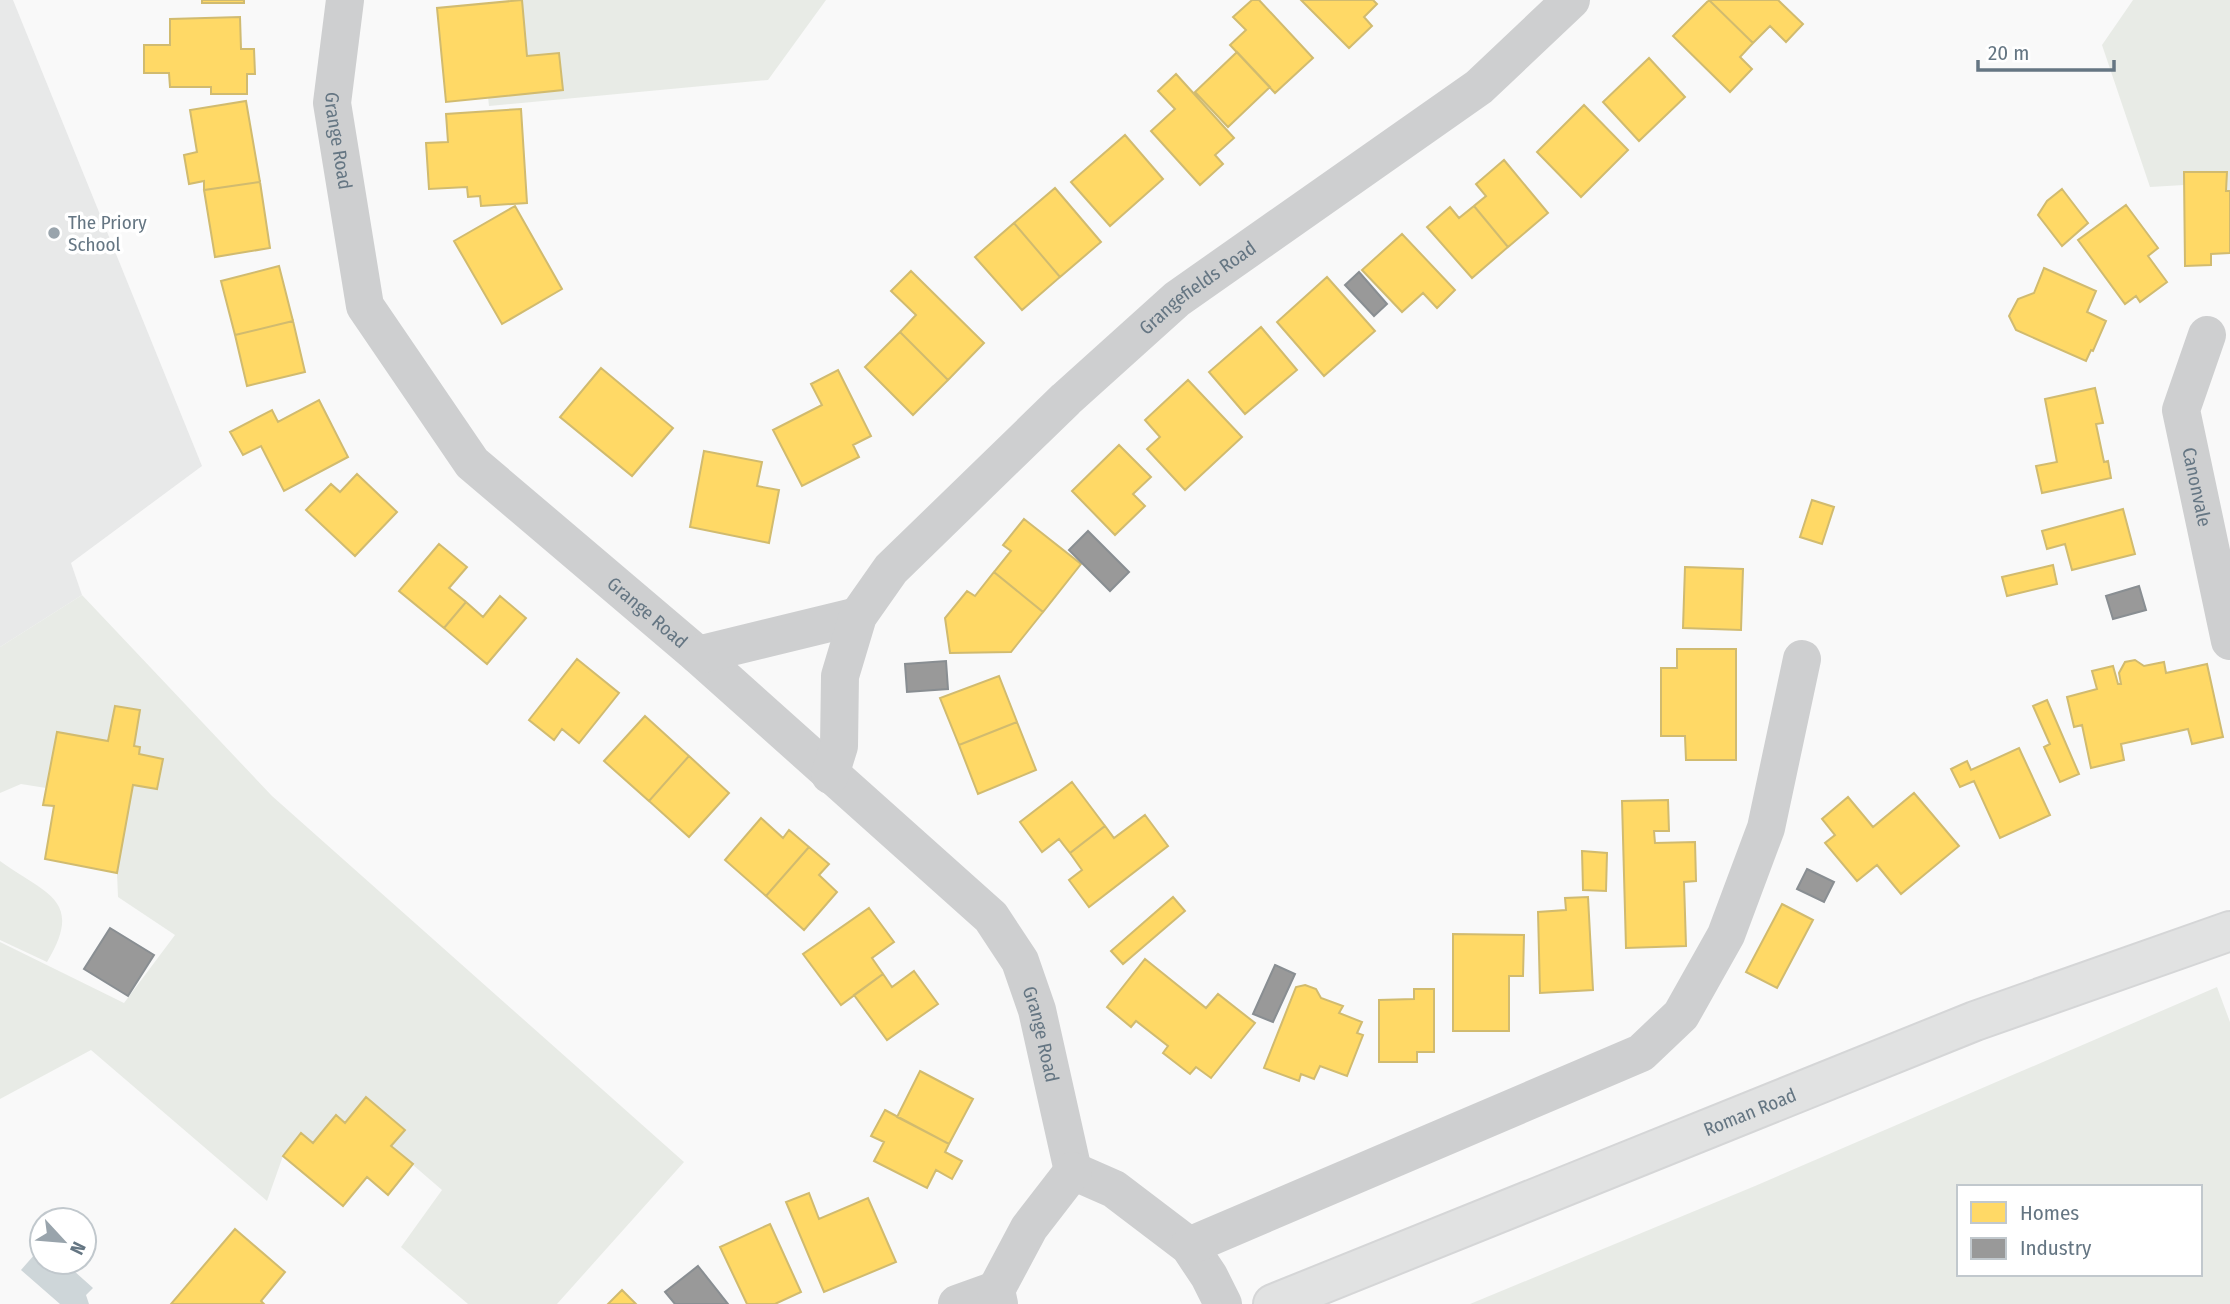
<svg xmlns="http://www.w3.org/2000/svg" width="2230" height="1304" font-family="'Fira Sans Condensed',sans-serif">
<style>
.built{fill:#e8e9e9}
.green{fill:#e8ebe6;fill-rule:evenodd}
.water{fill:#ced6d9}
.homes{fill:#ffd966;stroke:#d1bb6f;stroke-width:2}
.industry{fill:#999;stroke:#898e92;stroke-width:2}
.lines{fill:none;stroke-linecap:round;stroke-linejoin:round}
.secondary-casing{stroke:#d5d6d7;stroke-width:42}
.minor{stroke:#cecfd0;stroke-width:38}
.secondary{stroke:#e1e2e2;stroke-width:38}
.poi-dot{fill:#99a4ac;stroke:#fff;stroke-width:2.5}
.labels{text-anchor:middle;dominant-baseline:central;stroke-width:7;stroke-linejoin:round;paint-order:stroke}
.street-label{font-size:19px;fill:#657683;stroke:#fff}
.poi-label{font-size:19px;fill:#657683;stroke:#fff;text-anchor:start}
</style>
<rect width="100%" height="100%" fill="#f9f9f9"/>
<!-- built -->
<path class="built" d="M0 0H13L202 466 71 563 82 595 0 647Z"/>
<!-- green -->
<path class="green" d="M522 0H826L768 80 489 106 488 97 563 90 559 53 527 56Z
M2133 0H2230V191H2226V172H2185L2184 185 2150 187 2102 45Z
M82 595 272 796 684 1162 557 1304H468L401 1247 442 1190 391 1146 405 1130 366 1097 345 1123 335 1116 313 1143 301 1133 283 1156 267 1201 91 1050 0 1099V942L124 1003 175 935 118 897 117 873 133 785 157 789 163 759 139 754 140 747 134 746 140 710 115 706 108 741 57 732 46 788 21 784 0 793V647Z
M0 861C45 894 85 899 47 962L0 940Z
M2217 987 2230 1022V1304H1470L1755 1186ZM1959 1187H2200V1274H1959Z"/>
<!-- water -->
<path class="water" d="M42 1246V1262H64L93 1288 86 1295 89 1304H60L21 1270Z"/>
<!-- homes -->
<path class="homes" d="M202 0H244V3H202Z
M522 0 527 56 559 53 563 90 446 102 437 8Z
M1252 0H1259L1313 58 1275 93 1230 45 1246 30 1233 17Z
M1301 0H1373L1377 4 1364 17 1372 26 1349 48Z
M1709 0H1778L1803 24 1786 42 1770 26 1753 43Z
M1709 0 1753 43 1740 57 1752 69 1730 92 1673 36Z
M240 17 241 49H254L255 74H247V94H211V87H170L169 73H144V45H170V19Z
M1237 52 1270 87 1228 127 1195 92Z
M1649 58 1685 97 1639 141 1603 102Z
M1176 74 1234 138 1215 155 1223 164 1200 185 1151 131 1175 109 1158 91Z
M246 101 260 182 204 190V181L189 184 184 155 197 152 190 110Z
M1584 105 1628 150 1581 197 1537 152Z
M521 109 527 203 481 206 480 196 468 197 467 187 429 189 426 143 448 142 446 114Z
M1125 135 1163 179 1110 226 1071 182Z
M1504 160 1548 213 1508 247 1474 206 1486 196 1476 184Z
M2184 172H2227L2226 191H2230V253L2211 254V265L2185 266Z
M260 182 270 248 215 257 204 190Z
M1055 188 1101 242 1060 277 1014 223Z
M2062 189 2088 223 2062 246 2038 215 2047 201Z
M2126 205 2158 248 2148 256 2167 282 2140 302 2136 296 2125 304 2078 240Z
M515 206 562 289 502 324 454 241Z
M1474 206 1508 247 1472 278 1427 227 1450 207 1459 218Z
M1014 223 1060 277 1022 310 975 257Z
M1402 234 1455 290 1437 308 1423 293 1402 312 1362 270Z
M279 266 293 321 235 335 221 281Z
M2044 268 2096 291 2087 312 2106 321 2093 351 2091 350 2086 361 2016 330 2009 316 2018 299 2034 293Z
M911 271 984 343 948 380 900 332 916 315 891 291Z
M1327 277 1375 331 1324 376 1277 322Z
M293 321 305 372 247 386 235 335Z
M1261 327 1297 370 1245 414 1209 372Z
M900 332 948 380 913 415 865 367Z
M601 368 673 428 632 476 560 417Z
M838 370 871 436 853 445 859 457 802 486 773 430 822 405 811 384Z
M1188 380 1242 437 1185 490 1147 449 1160 437 1145 420Z
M2095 388 2103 423 2096 424 2104 462 2108 461 2111 478 2042 493 2036 466 2057 462 2045 399Z
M319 400 348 457 284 491 261 446 243 455 230 432 272 410 278 422Z
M1119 445 1151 477 1133 494 1145 506 1115 535 1072 491Z
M704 451 762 462 757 486 779 490 769 543 690 527Z
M357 474 397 512 355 556 306 510 331 484 340 492Z
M1812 500 1834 507 1822 544 1800 537Z
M2123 509 2135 554 2072 570 2065 544 2047 549 2042 531Z
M1024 519 1081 564 1043 612 994 572 1011 551 1003 545Z
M439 544 467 567 449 588 466 602 444 628 399 591Z
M2053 565 2057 584 2007 596 2002 577Z
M1685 567 1743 569 1741 630 1683 628Z
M994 572 1043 612 1011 652 950 653 945 618 967 591 975 596Z
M500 596 526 618 487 664 444 628 466 602 483 617Z
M1677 649H1736V760H1686L1685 736H1661V668H1677Z
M577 659 619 693 579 743 562 729 554 740 529 720Z
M2135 660 2144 666 2164 662 2166 673 2207 664 2223 737 2192 744 2188 729 2121 744 2124 760 2091 768 2082 725 2074 727 2067 697 2097 689 2092 671 2113 666 2118 684H2121L2119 673 2125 662Z
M999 676 1017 722 959 745 940 698Z
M2047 700 2079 774 2060 782 2044 747 2050 744 2033 706Z
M115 706 140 710 134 746 140 747 139 754 163 759 157 789 133 785 117 873 45 859 54 806 43 805 57 732 108 741Z
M645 716 689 756 649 801 604 761Z
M1017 722 1036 770 978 794 959 745Z
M2019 748 2050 815 2000 838 1974 781 1960 787 1951 769 1967 761 1971 770Z
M689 756 729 793 689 837 649 801Z
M1072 782 1105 826 1070 853 1059 839 1042 852 1020 822Z
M1914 793 1959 846 1901 894 1877 865 1857 881 1825 843 1835 835 1822 819 1848 797 1873 827Z
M1668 800 1669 831H1654L1655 843 1695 842 1696 881 1684 882 1686 946 1626 948 1622 801Z
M1145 815 1168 846 1089 907 1069 880 1082 870 1070 853 1105 826 1114 838Z
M761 818 783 838 789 830 809 847 766 896 725 860Z
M809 847 829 864 819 875 837 892 804 930 766 896Z
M1582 851 1607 853 1606 891 1583 890Z
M1173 897 1185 911 1123 964 1111 951Z
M1588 897 1593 990 1540 993 1538 912 1566 910 1565 898Z
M1782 904 1813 920 1777 988 1746 972Z
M869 908 894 942 872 958 883 974 841 1005 803 954Z
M1453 934 1524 935 1523 976H1509V1031H1453Z
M1145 959 1206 1008 1218 994 1255 1023 1211 1078 1196 1067 1190 1074 1163 1053 1168 1046 1136 1021 1131 1027 1107 1007Z
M914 971 938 1004 887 1040 854 995 883 974 892 987Z
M1305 985 1316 989 1321 998 1343 1006 1339 1013 1362 1022 1357 1033 1363 1035 1347 1076 1320 1066 1314 1079 1301 1074 1299 1081 1264 1068 1296 987Z
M1414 989H1434V1052H1417V1062H1379V1000L1414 999Z
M920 1071 973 1099 949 1144 897 1117Z
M366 1097 405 1130 391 1146 413 1164 388 1195 367 1177 343 1206 283 1156 301 1133 313 1143 336 1115 345 1123Z
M885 1110 949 1144 945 1152 962 1161 952 1179 936 1170 927 1188 874 1161 884 1142 871 1136Z
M809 1193 819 1219 868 1198 896 1262 824 1292 786 1202Z
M770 1224 801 1292 775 1304H747L720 1247Z
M235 1229 285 1272 261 1301 264 1304H171Z
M622 1290 636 1304H608Z"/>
<!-- industry -->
<path class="industry" d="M1359 272 1387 304 1374 316 1345 285Z
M1088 531 1129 572 1110 591 1069 550Z
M2139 586 2146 610 2113 619 2106 596Z
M946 661 948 689 907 692 905 664Z
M1807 869 1834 882 1824 902 1797 889Z
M110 928 154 955 128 996 84 969Z
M1275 965 1295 974 1273 1022 1253 1014Z
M698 1266 728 1304H675L665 1292Z"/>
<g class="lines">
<!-- secondary casing -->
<g class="secondary-casing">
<g id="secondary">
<path id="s4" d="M1273 1304 1975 1021 2230 931"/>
</g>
</g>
<!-- minor -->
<g class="minor">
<path id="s1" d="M345 0 332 103 365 306 472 463 698 655 991 917 1020 961 1037 1010 1073 1171"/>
<path id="s2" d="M2207 335 2181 410 2230 641"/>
<path d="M698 655 858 616"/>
<path id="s3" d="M830 775 839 746 840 676 858 616 891 569 1066 399 1177 299 1479 87 1571 0"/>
<path d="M1073 1171 1114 1189 1189 1246 1209 1276 1223 1304"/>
<path d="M1189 1246 1641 1053 1681 1015 1726 935 1766 828 1802 659"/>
<path d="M957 1304 996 1290"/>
<path d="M999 1304 996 1290 1029 1228 1073 1171"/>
</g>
<!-- secondary -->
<use href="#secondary" class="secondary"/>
</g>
<!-- markers -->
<circle class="poi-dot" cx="54" cy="233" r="7"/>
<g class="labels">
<!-- street labels -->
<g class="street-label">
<text stroke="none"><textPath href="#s1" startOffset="142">Grange Road</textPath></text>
<text stroke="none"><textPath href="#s3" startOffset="637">Grangefields Road</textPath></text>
<text stroke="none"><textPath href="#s2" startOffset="158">Canonvale</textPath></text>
<text stroke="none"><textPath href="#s1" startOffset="730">Grange Road</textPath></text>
<text stroke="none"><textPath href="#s1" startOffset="1318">Grange Road</textPath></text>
<text stroke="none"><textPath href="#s4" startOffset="514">Roman Road</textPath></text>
</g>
<!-- poi labels -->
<g class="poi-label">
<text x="68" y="222">The Priory<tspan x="68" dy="22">School</tspan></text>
</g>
</g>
<!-- legend -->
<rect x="1957" y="1185" width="245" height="91" fill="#ffffff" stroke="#c1c8cd" stroke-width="2"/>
<rect x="1971" y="1202" width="35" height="21" fill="#ffd966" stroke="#c1c8cd" stroke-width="2"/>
<text x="2020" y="1220" font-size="21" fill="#657683">Homes</text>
<rect x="1971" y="1238" width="35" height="21" fill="#999999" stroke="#c1c8cd" stroke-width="2"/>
<text x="2020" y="1255" font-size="21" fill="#657683">Industry</text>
<!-- north arrow -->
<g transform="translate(63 1241) rotate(116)"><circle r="33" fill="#ffffff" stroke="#c1c8cd" stroke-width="2"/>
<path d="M0-5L12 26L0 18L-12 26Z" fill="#99a4ac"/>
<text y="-10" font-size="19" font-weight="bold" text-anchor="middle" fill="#657683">N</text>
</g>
<!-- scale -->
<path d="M1978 60v10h136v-10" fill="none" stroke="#657683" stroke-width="3.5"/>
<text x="1988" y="60" font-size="21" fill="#657683" stroke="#ffffff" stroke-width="5" paint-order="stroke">20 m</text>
</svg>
